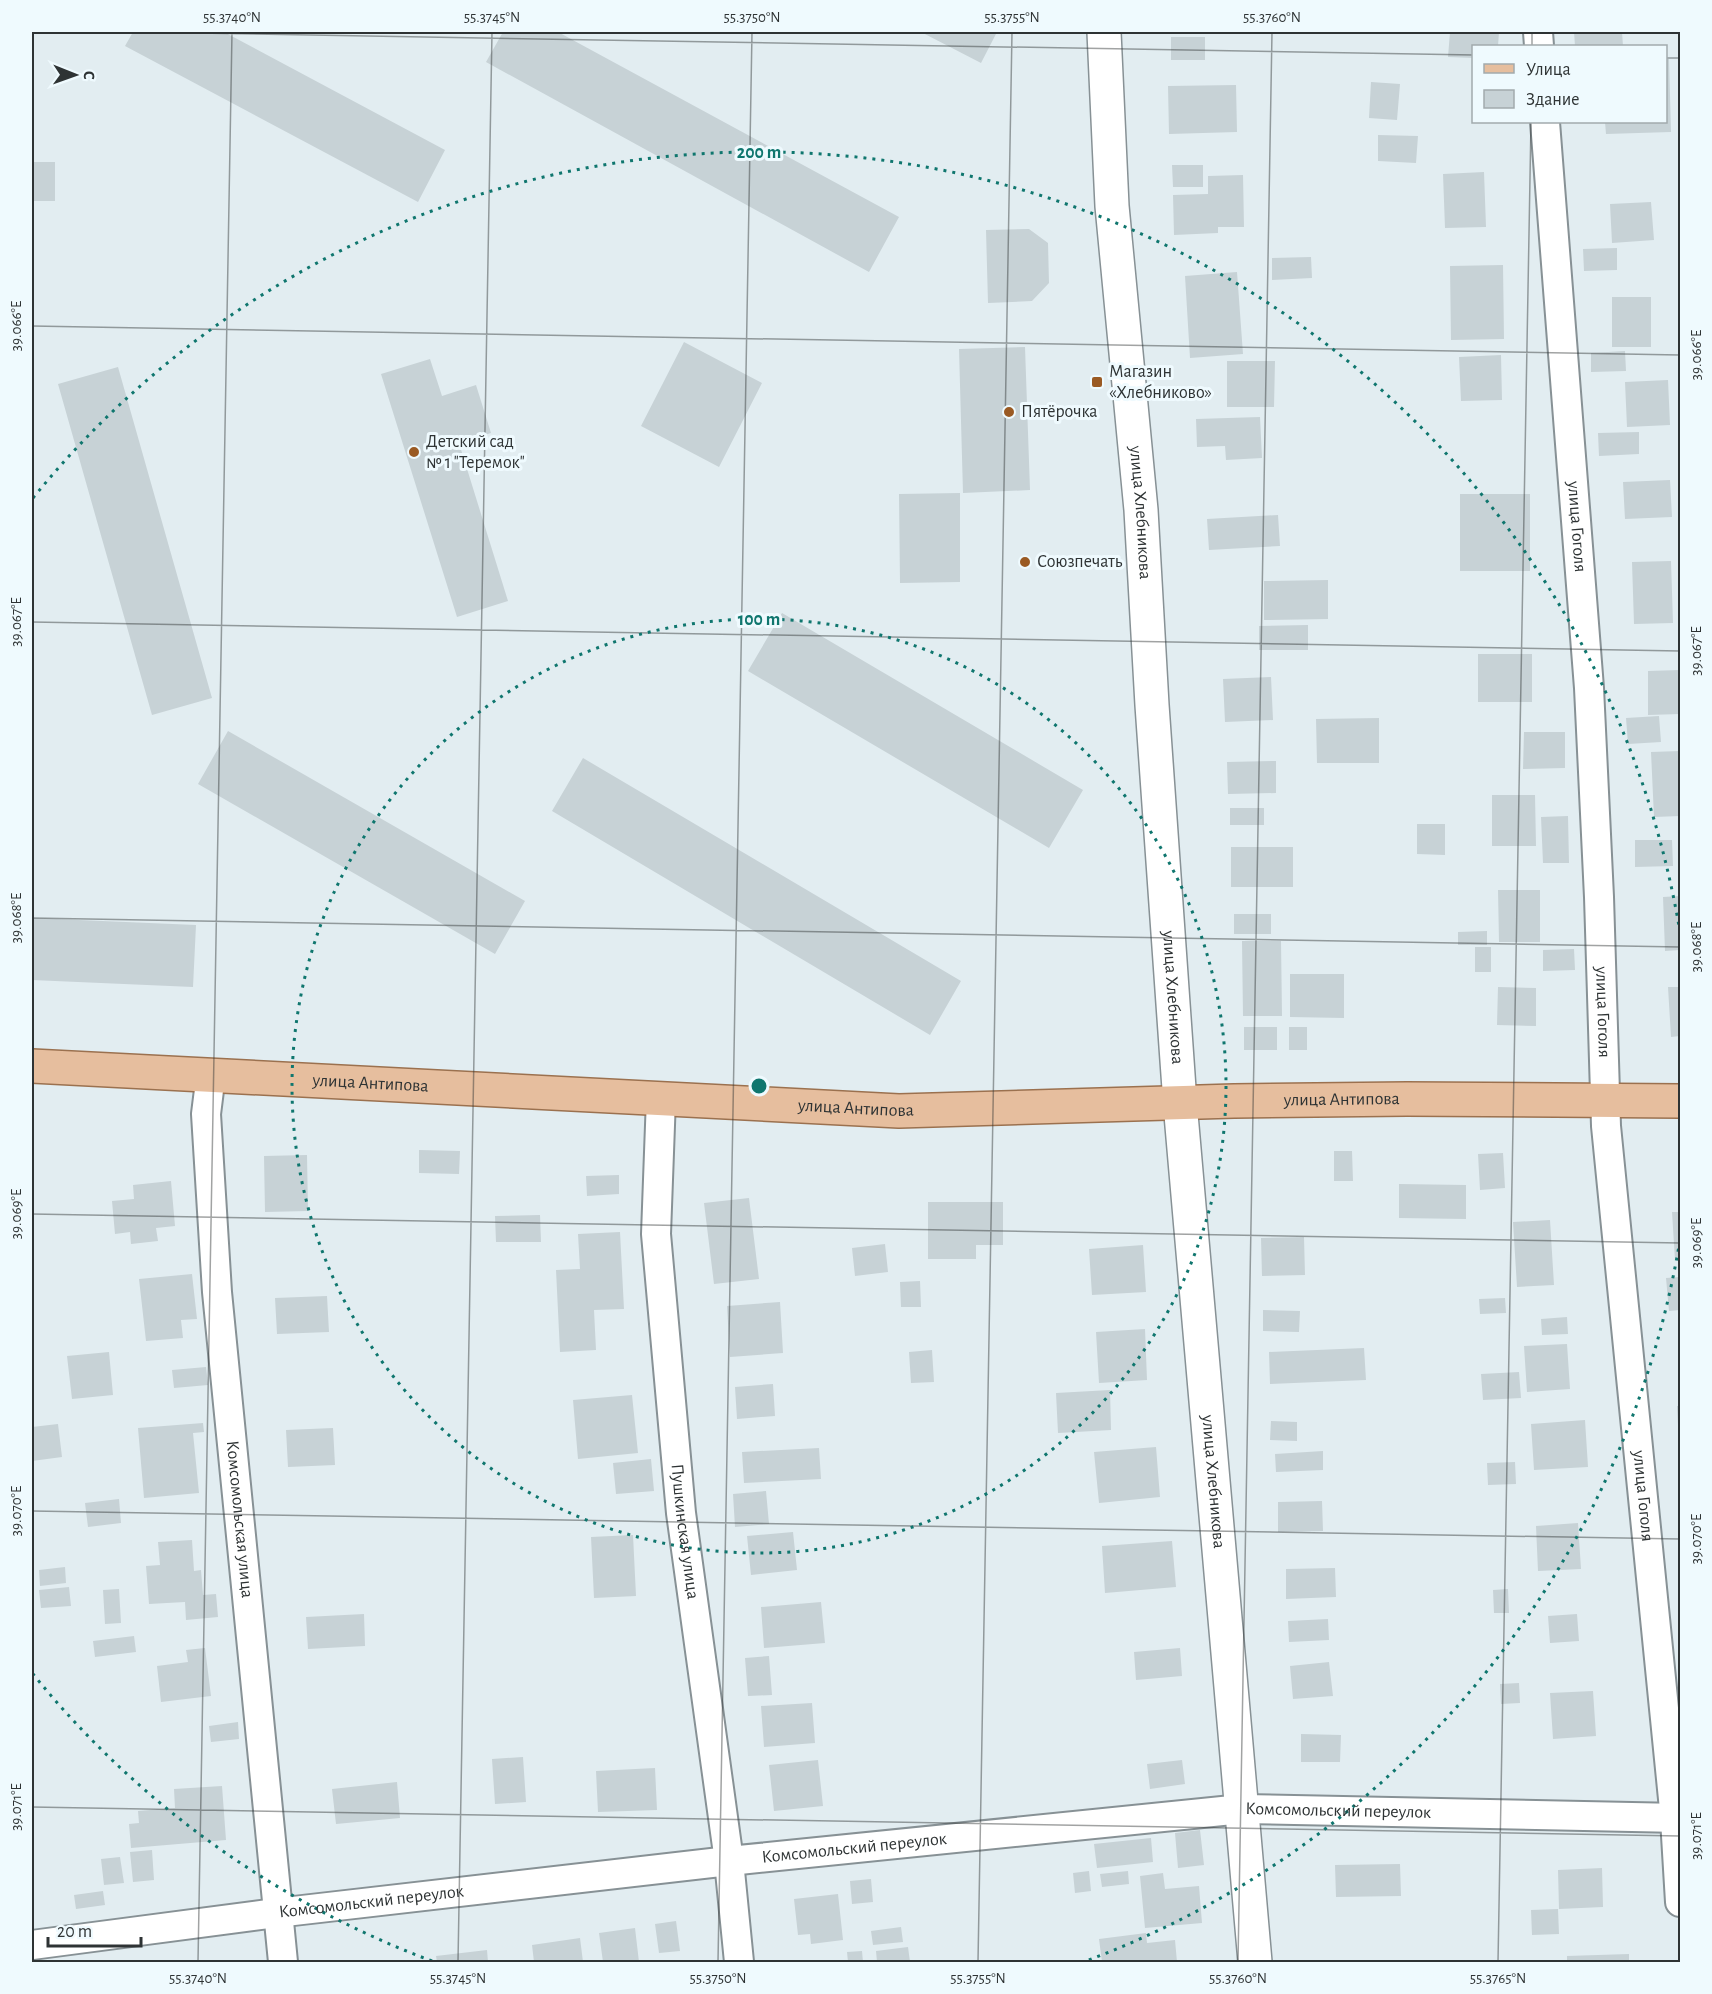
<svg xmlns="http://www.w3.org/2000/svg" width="1712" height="1994" font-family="'Alegreya Sans',sans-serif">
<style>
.building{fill:#c7d2d6}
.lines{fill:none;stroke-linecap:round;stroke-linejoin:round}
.street-casing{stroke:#879195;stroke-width:32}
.secondary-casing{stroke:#879195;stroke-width:36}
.primary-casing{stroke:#9b714f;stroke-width:36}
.street{stroke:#fff;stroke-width:28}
.secondary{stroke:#fff;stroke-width:33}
.primary{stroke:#e6be9e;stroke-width:33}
.ticks{fill:none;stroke:#2e3334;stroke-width:1.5;stroke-opacity:0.45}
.ring{fill:none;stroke:#0f766e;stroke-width:3;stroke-dasharray:3 6}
.poi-dot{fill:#9a5a23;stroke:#effafe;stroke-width:2}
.labels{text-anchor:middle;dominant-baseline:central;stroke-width:6;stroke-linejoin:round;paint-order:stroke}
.poi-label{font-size:18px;fill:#2e3334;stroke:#effafe;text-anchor:start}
.street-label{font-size:18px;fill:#2e3334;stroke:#effafe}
.centre{fill:#0f766e;stroke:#effafe;stroke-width:3}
.ring-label{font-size:18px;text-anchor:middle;font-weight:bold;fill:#0f766e;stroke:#effafe;stroke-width:6;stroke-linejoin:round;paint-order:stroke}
.neatline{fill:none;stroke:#2e3334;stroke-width:2}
.ticks-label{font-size:15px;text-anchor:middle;fill:#2e3334}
</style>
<rect width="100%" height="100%" fill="#e2edf1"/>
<!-- building -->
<path class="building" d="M133 32H224L445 150 418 202 125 46Z
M503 32H558L899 217 869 272 486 62Z
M921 32H997L981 63Z
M1450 32H1499L1498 46H1474V58L1448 57Z
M1574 32H1622L1623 46H1575Z
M1171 37H1205V60H1171Z
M1666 59H1669L1671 132 1606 134 1605 122H1666Z
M1371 82 1400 84 1397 120 1369 118Z
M1236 85 1237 132 1169 134 1168 86Z
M1378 135 1418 136 1416 163 1378 161Z
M32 162H55V201H32Z
M1172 165H1203V187H1173Z
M1484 172 1486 227 1445 228 1443 174Z
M1243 175 1244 227H1218V233L1174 235 1173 195 1208 194V176Z
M1651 202 1654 240 1612 243 1610 204Z
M1029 229 1048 243 1049 283 1032 301 988 303 986 230Z
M1617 248V270L1584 271 1583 249Z
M1311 257 1312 278 1272 280V258Z
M1503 265 1504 339 1451 340 1450 266Z
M1237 272 1243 354 1190 358 1185 276Z
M1612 297H1651V347H1612Z
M684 342 762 383 719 467 641 426Z
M1025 347 1030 490 963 493 959 349Z
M1625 351 1626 371 1591 372V353Z
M1501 355 1502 400 1461 401 1459 357Z
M430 359 442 396 476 385 491 433 459 443 508 601 457 617 381 374Z
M1227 361H1275L1274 407H1227Z
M118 367 212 698 152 715 58 384Z
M1668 380 1670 425 1627 427 1625 382Z
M1260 417 1262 458 1226 460 1225 446 1197 447 1196 419Z
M1639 432V454L1599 456 1598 433Z
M1670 480 1672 517 1625 519 1623 482Z
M960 493V582L900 583 899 494Z
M1460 494H1530V571H1460Z
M1278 515 1280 546 1209 550 1207 519Z
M1671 561 1673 623 1634 624 1632 562Z
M1328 580V619L1264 620V581Z
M782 613 1083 790 1049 848 748 671Z
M1308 625V650H1259V626Z
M1478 654H1532V702H1478Z
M1680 670V714L1648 715V671Z
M1271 677 1273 720 1225 722 1223 679Z
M1659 716 1661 742 1628 744 1626 718Z
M1379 718V763H1317L1316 719Z
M228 731 525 901 495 954 198 784Z
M1524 732H1565V768L1523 769Z
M1680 751V816L1654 817 1651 752Z
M583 758 961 981 930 1035 552 811Z
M1276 761V793L1228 794 1227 762Z
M1492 795H1535L1536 846H1492Z
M1230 808H1264V825H1230Z
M1568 816 1569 863H1543L1541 817Z
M1417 824H1445V855L1417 854Z
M1635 840H1672L1673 866 1635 867Z
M1231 847H1293V887H1231Z
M1498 890H1540V942H1499Z
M1680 896V950L1665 951 1663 897Z
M1234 914H1271V934H1234Z
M32 918 196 925 193 987 32 980Z
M1487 931V945H1458V932Z
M1242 941H1281L1282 1016H1243Z
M1475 947H1491V972H1475Z
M1574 949 1575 970 1543 971V950Z
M1290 974H1344V1018L1290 1017Z
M1498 987 1536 988V1026L1497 1025Z
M1668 987H1680V1036L1671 1037Z
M1244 1027H1277V1050H1244Z
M1289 1027H1307V1050H1289Z
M419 1150 460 1151 459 1174 419 1173Z
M1334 1151H1352L1353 1181H1334Z
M1503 1153 1505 1188 1480 1190 1478 1154Z
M307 1155 308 1211 265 1212 264 1156Z
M619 1175V1194L587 1196 586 1176Z
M171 1181 175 1226 156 1228 158 1241 131 1244 130 1232 115 1234 112 1201 134 1199 133 1185Z
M1399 1184 1466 1185V1219L1399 1218Z
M749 1198 759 1279 714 1284 704 1203Z
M928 1202H1003V1245H976V1259H928Z
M1672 1212H1680V1260H1675Z
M540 1215 541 1242H496L495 1216Z
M1550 1220 1554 1285 1517 1287 1513 1222Z
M620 1232 624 1309 594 1310 596 1350 560 1352 556 1270 580 1269 578 1234Z
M1304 1237 1305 1275 1262 1276 1261 1238Z
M885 1244 888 1272 855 1276 852 1248Z
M1143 1245 1146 1292 1092 1295 1089 1249Z
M192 1274 197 1319 181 1320 183 1338 146 1341 139 1279Z
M1680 1277V1310L1669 1311 1666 1278Z
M920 1281 921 1307H901L900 1282Z
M327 1296 329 1332 277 1334 275 1298Z
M1505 1298 1506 1313 1480 1314 1479 1299Z
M780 1302 783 1353 730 1357 727 1306Z
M1263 1310 1300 1311 1299 1332 1263 1331Z
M1567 1317 1568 1334 1542 1335 1541 1319Z
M1145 1329 1147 1380 1099 1383 1096 1332Z
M1567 1344 1570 1389 1527 1392 1524 1346Z
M1364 1348 1366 1380 1270 1384 1269 1352Z
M932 1350 934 1382 911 1383 909 1352Z
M109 1352 113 1395 72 1399 67 1356Z
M206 1367 208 1385 174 1388 172 1370Z
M1519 1372 1521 1398 1483 1400 1481 1374Z
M773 1384 775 1416 737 1419 735 1387Z
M1110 1390 1111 1430 1058 1433 1056 1393Z
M632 1395 638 1453 578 1459 573 1400Z
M1677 1406H1680V1425H1678Z
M1585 1420 1588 1467 1534 1470 1531 1424Z
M1271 1421 1297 1422V1441L1270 1440Z
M203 1423 204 1432 193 1433 199 1493 144 1498 138 1428Z
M58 1424 62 1457 32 1461V1427Z
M333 1428 335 1465 288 1467 286 1430Z
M1156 1447 1160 1497 1099 1503 1094 1452Z
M819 1448 821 1479 744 1483 742 1452Z
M1323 1451V1470L1276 1472 1275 1454Z
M651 1459 654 1491 616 1494 613 1463Z
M1515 1462 1516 1484 1488 1485 1487 1463Z
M766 1491 769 1524 735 1527 733 1494Z
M119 1499 121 1523 88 1527 85 1503Z
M1322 1501 1323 1531 1278 1532V1502Z
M1578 1523 1581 1569 1538 1571 1536 1526Z
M793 1532 797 1570 751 1575 747 1536Z
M633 1535 636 1596 594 1598 591 1537Z
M192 1540 194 1571 201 1570 203 1595 216 1594 218 1617 186 1620 185 1602 149 1604 146 1566 160 1565 158 1542Z
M1172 1541 1176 1587 1105 1593 1102 1546Z
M65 1567 66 1583 40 1586 39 1570Z
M1335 1568 1336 1597 1286 1599V1569Z
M69 1587 71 1606 41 1608 39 1590Z
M119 1589 121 1623 105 1624 103 1590Z
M1508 1589 1509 1613H1494L1493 1590Z
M821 1602 825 1643 764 1648 761 1607Z
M364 1614 365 1646 308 1649 306 1617Z
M1577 1614 1579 1641 1550 1643 1548 1616Z
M1328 1619 1329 1640 1289 1642 1288 1621Z
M134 1636 136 1652 95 1657 93 1641Z
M205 1648 211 1696 161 1702 157 1666 188 1662 186 1650Z
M1180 1648 1182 1676 1136 1680 1134 1652Z
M769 1656 772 1695 748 1696 745 1658Z
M1329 1662 1333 1696 1293 1699 1290 1666Z
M1519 1683 1520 1703 1501 1704 1500 1684Z
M1593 1691 1596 1736 1553 1739 1550 1693Z
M812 1703 815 1743 764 1747 761 1706Z
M238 1722 239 1739 211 1742 209 1726Z
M1301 1734 1341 1735 1340 1762H1301Z
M523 1757 526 1802 495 1804 492 1759Z
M818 1760 823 1806 774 1811 769 1765Z
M1182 1760 1185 1784 1150 1789 1147 1764Z
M655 1768 657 1810 598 1812 596 1771Z
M397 1782 400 1818 336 1824 332 1789Z
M222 1786 226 1840 131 1848 129 1824 139 1823 138 1811 175 1808 174 1789Z
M1200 1830 1204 1865 1178 1868 1175 1833Z
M1151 1838 1153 1862 1097 1868 1094 1844Z
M152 1850 154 1880 133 1882 130 1852Z
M120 1857 124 1883 104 1885 101 1859Z
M1400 1864 1401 1896 1336 1897 1335 1865Z
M1602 1868 1603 1907 1559 1909 1558 1870Z
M1089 1871 1091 1891 1075 1893 1073 1873Z
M1128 1871 1129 1884 1102 1887 1100 1874Z
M1163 1873 1165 1889 1199 1886 1202 1923 1145 1928 1140 1876Z
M871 1879 873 1902 852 1904 850 1881Z
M103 1891 105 1905 76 1909 74 1895Z
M838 1894 843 1940 811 1944 810 1934 798 1935 794 1899Z
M1558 1909 1559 1934 1532 1935 1531 1910Z
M676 1921 680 1951 659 1953 655 1924Z
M901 1927 903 1942 873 1945 871 1931Z
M635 1928 639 1962H603L599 1933Z
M1146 1933 1147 1943 1175 1940 1177 1962H1102L1099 1939Z
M580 1938 583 1962H534L532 1945Z
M908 1947 910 1962H877L876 1951Z
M487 1950 488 1962H437L436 1956Z
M862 1951 863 1962H848L847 1952Z
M1629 1954V1962H1567V1956Z"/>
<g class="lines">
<!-- street casing -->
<g class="street-casing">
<g id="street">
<path d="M1538 32 1539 46"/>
<path id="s1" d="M1545 122 1589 688 1599 897 1606 1126 1675 1819 1680 1902"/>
<path id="s2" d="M211 1074 206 1114 217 1292 283 1962"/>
<path id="s3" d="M661 1098 656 1234 681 1513 729 1861 739 1962"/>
<path id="s4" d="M32 1945 276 1913 729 1861 1242 1809 1680 1818"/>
</g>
</g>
<!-- secondary casing -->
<g class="secondary-casing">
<g id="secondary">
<path id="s5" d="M1104 32 1112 206 1141 510 1152 705 1180 1103 1255 1962"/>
</g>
</g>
<!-- primary casing -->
<g class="primary-casing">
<g id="primary">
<path id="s6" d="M32 1066 899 1111 1234 1101 1407 1099 1680 1101"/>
</g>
</g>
<!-- street -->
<use href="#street" class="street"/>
<!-- secondary -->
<use href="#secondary" class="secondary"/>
<!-- primary -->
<use href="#primary" class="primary"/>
</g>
<!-- ticks -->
<path class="ticks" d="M137 32 1474 55M1532 46V32M1666 58H1680M32 326 1680 355M32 622 1680 651M32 918 1680 947M32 1214 1680 1243M32 1511 1680 1539M32 1807 1680 1836M198 1962 232 32M458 1962 492 32M718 1962 752 32M978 1962 1012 32M1238 1962 1272 32M1498 1962 1531 122"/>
<!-- distance rings -->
<g class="ring">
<circle cx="759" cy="1086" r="467"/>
<path d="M1680 1240A934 934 0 0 1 1086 1961M432 1961A934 934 0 0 1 33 1674M33 498A934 934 0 0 1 1680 932"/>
</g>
<!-- markers -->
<g class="poi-dot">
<rect x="1091" y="376" width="12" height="12" rx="3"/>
<circle cx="1009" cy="412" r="6"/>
<circle cx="414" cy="452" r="6"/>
<circle cx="1025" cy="562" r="6"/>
</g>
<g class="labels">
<!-- poi labels -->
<g class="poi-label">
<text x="1109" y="372">Магазин<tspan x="1109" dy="21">«Хлебниково»</tspan></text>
<text x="1021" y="412">Пятёрочка</text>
<text x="426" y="442">Детский сад<tspan x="426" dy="21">№ 1 "Теремок"</tspan></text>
<text x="1037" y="562">Союзпечать</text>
</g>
<!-- street labels -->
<g class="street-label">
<text stroke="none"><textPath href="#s5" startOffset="482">улица Хлебникова</textPath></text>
<text stroke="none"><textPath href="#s1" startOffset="406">улица Гоголя</textPath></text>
<text stroke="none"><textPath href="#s5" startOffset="968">улица Хлебникова</textPath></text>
<text stroke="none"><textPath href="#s1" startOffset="892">улица Гоголя</textPath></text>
<text stroke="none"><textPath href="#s6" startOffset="339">улица Антипова</textPath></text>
<text stroke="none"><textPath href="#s6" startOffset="1311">улица Антипова</textPath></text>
<text stroke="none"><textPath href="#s6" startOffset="825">улица Антипова</textPath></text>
<text stroke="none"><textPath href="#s5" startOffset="1454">улица Хлебникова</textPath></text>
<text stroke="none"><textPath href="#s1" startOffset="1378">улица Гоголя</textPath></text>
<text stroke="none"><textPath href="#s2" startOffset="447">Комсомольская улица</textPath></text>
<text stroke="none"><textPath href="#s3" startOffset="435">Пушкинская улица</textPath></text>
<text stroke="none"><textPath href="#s4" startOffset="1314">Комсомольский переулок</textPath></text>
<text stroke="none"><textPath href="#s4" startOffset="828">Комсомольский переулок</textPath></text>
<text stroke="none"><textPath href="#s4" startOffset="342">Комсомольский переулок</textPath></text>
</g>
</g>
<circle cx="759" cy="1086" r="9" class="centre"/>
<g class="ring-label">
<text x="759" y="158">200 m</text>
<text x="759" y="625">100 m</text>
</g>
<!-- border -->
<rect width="1712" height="1994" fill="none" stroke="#effafe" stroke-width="66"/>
<!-- legend -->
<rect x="1472" y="45" width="195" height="78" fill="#effafe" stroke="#a2aaad" stroke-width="1.5"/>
<rect x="1484" y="64" width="30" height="9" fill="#e6be9e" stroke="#a2aaad" stroke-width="1.5"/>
<text x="1526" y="75" font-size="18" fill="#2e3334">Улица</text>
<rect x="1484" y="90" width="30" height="18" fill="#c7d2d6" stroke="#a2aaad" stroke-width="1.5"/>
<text x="1526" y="105" font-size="18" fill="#2e3334">Здание</text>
<!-- north arrow -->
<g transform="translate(75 75) rotate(91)" stroke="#effafe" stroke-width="4.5" paint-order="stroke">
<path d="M0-4.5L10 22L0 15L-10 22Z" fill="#2e3334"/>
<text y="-9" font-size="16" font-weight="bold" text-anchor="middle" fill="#2e3334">С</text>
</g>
<!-- scale -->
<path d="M48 1937v9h93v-9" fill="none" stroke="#2e3334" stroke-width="3"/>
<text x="57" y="1937" font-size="18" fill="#2e3334" stroke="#effafe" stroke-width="4.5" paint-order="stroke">20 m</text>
<rect x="33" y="33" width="1646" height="1928" class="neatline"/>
<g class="ticks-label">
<text x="232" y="22">55.3740°N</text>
<text x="492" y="22">55.3745°N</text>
<text x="752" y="22">55.3750°N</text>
<text x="1012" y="22">55.3755°N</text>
<text x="1272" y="22">55.3760°N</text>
<text transform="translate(16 326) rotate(-90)" y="5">39.066°E</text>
<text transform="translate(1696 355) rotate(-90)" y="5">39.066°E</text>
<text transform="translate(16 622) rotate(-90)" y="5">39.067°E</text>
<text transform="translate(1696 651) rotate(-90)" y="5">39.067°E</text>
<text transform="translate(16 918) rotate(-90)" y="5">39.068°E</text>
<text transform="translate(1696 947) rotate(-90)" y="5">39.068°E</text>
<text transform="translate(16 1214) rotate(-90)" y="5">39.069°E</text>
<text transform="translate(1696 1243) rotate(-90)" y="5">39.069°E</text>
<text transform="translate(16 1511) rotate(-90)" y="5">39.070°E</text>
<text transform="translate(1696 1539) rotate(-90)" y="5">39.070°E</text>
<text transform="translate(16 1807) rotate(-90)" y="5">39.071°E</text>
<text transform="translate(1696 1836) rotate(-90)" y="5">39.071°E</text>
<text x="198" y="1983">55.3740°N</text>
<text x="458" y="1983">55.3745°N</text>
<text x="718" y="1983">55.3750°N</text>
<text x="978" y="1983">55.3755°N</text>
<text x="1238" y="1983">55.3760°N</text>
<text x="1498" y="1983">55.3765°N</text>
</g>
</svg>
